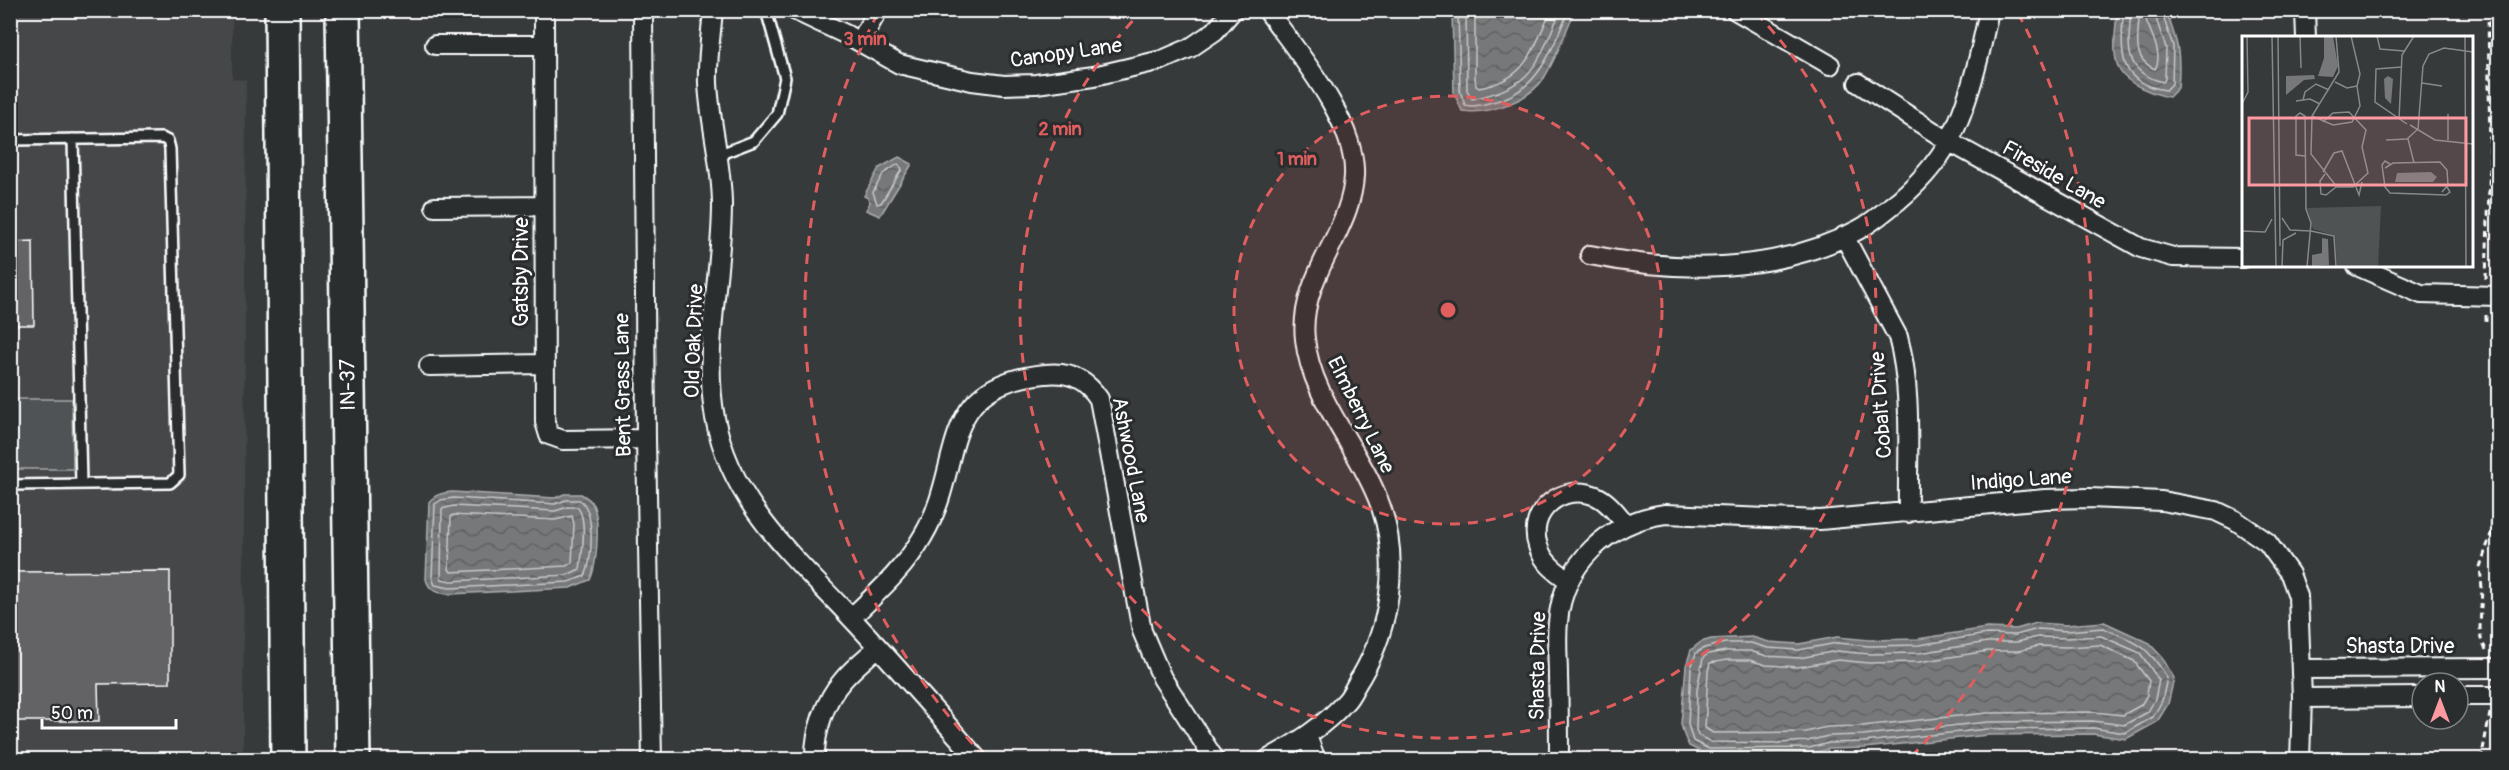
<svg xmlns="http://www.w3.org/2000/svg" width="2509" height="770" font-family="Pangolin,sans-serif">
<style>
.built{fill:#444748}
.grass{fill:#505354;stroke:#a8a9aa;stroke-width:1.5}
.water{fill:url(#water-waves);stroke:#adaeaf;stroke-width:1.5}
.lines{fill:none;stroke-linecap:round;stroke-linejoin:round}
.shore{stroke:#c8c9c9;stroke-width:1.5}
.building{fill:#636465;stroke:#fff;stroke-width:1.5}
.service-casing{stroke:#fff;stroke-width:14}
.minor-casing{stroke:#fff;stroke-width:22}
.motorway-casing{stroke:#fff;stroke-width:38}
.path{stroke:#fff;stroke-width:3;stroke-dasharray:6 4.5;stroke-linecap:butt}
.service{stroke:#2a2d2e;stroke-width:9}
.minor{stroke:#2a2d2e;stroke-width:18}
.motorway{stroke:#2a2d2e;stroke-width:33}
.ring{fill:none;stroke:#e05e5e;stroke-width:3;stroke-dasharray:10 8}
.labels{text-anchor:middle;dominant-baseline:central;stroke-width:6;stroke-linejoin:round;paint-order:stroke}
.street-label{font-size:21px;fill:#fff;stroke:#2a2d2e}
.inset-road{fill:none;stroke:#878989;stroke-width:1.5}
.view{fill:#ff9aa2;fill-opacity:0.15;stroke:#ff9aa2;stroke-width:3}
.inset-edge{fill:none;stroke:#fff;stroke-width:3}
.centre{fill:#e05e5e;stroke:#2a2d2e;stroke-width:3}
.ring-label{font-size:18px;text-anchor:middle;font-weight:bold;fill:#e05e5e;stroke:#2a2d2e;stroke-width:6;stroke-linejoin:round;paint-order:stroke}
</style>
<defs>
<pattern id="water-waves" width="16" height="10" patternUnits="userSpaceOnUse" patternTransform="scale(1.5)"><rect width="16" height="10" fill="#767879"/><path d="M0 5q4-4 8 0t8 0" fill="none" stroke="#616262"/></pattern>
</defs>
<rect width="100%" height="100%" fill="#373a3b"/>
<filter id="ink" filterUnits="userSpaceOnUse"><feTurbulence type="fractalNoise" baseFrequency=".0167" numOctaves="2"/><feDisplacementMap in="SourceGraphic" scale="12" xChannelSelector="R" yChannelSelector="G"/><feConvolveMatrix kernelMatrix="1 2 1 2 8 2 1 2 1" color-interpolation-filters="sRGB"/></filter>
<g filter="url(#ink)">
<!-- built -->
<path class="built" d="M10 11H232V79L246 80 243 759H11Z"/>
<!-- grass -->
<path class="grass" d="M11 399H72L73 469H11Z"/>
<!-- water -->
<path class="water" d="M1452 11V10L1575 11C1565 32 1557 57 1544 78 1529 101 1488 115 1462 111L1454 93Z
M2117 11H2166C2178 43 2181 53 2178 88L2169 97C2154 94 2128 85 2120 71 2111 56 2116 28 2117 11Z
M899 157 912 164 880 216 866 210 870 202 868 198 864 196 879 168Z
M452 492 555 498 564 494H581C586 497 590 499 592 503 601 518 597 565 590 580L570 588 450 594C439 593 429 592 426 579L429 502C435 494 443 493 452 492Z
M2104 622 2148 642 2162 657 2174 678 2168 704 2157 722 2126 739 2093 734 1988 735 1864 748 1829 749 1810 754 1780 756 1707 755 1689 746 1684 735 1681 724 1686 666 1691 650 1701 642 1711 639 1752 637 1769 642 1799 644 1837 637 1869 640 1918 639 1987 628 2016 629 2037 623 2066 625Z"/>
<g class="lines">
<!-- shore -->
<path class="shore" d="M1458 10 1460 91 1465 105C1474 108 1484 104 1492 102 1540 92 1551 49 1569 10
M1466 10 1467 90 1472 99C1536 86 1536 64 1561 10
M1475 10V77L1476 86 1479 88C1528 79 1532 51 1551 10
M2123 10C2122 51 2115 83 2166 90L2172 84 2173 46 2161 10
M2131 10C2129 44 2121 72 2163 82L2165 79 2166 48 2153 10
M2142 16 2145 17C2150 32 2164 55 2155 69 2132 59 2138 40 2139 18Z
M898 164 902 169 881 203 877 204 873 192 883 174Z
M453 498 555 504 566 500H580C595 510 593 560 585 576L568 582 450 588 435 585 432 578 435 504 441 500Z
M453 506 555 511 568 507H577C588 517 582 555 580 569L567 575 451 581 441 579 442 509Z
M453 515 555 520 572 516 574 524 572 563 566 566 451 572 449 569 451 517Z
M2103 628C2136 642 2149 646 2167 678L2162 701 2153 717 2125 733 2093 728 1988 729 1863 742 1829 743 1809 748 1709 749 1693 741 1688 724 1691 668 1696 653 1704 648 1725 643H1751L1768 648 1799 650 1837 643 1869 646 1919 645 1987 634 2016 635 2038 629 2067 631Z
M2101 636 2140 653 2159 680 2155 699 2148 712 2124 725 2093 721 1988 722 1863 735 1828 736 1808 741 1779 743 1711 742 1699 736 1696 730 1697 690 1703 658 1708 654 1726 651H1750L1767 656 1799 658 1837 651 1868 654 1919 653 1988 642H2017L2038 637 2067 638Z
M2100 645 2134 661 2149 681 2147 695 2141 705 2123 715 2093 712 1987 713 1862 726 1827 727 1806 732 1713 733 1705 728 1708 671 1710 663 1727 660H1749L1766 665 1798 667 1838 660 1869 663 1919 662 1988 651H2018L2039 646 2067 647Z"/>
</g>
<!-- building -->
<path class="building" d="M33 241 34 325H10V242Z
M170 571V683L98 684 99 721H10V572Z"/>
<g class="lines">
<!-- service casing -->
<g class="service-casing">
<path id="service" d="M73 139 81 484
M10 140 162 138 168 141 170 149 179 475 170 483 10 485
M718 155 754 141 777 114 785 78 766 10"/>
</g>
<!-- minor casing -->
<g class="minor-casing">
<path id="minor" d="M544 10 545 422 549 435 563 440 646 439
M643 10 646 439 652 760
M713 10C711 34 707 59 708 83 710 124 722 164 722 205 722 275 702 348 715 418 732 506 796 558 854 621 896 666 937 713 978 760
M794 10 847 35 899 64 972 81 1004 85 1036 84 1094 76 1162 60 1190 48 1215 31 1233 10
M1267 10C1298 53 1357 122 1354 176 1353 200 1342 223 1332 244 1317 273 1301 305 1305 339 1311 399 1361 450 1381 507 1400 562 1390 627 1361 677 1356 684 1352 694 1347 700 1325 726 1296 743 1267 760
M1735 10 1830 65
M2305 10 2306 38
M860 42 878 10
M435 45H544
M1858 83 1948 141 2141 248 2173 257 2244 258
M435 207 544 206
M1844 236 1898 337C1913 392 1907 457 1908 513
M1590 255C1677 273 1777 274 1858 230 1873 222 1886 210 1899 200 1921 181 1943 156 1955 129 1972 91 1981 50 1989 10
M2357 266 2421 294 2498 296
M429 366 543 364
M1568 580C1555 571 1543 562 1538 546 1526 511 1563 482 1596 496 1608 501 1617 514 1626 524
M851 618C877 593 905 568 923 536 966 464 933 385 1045 374 1069 371 1086 379 1099 399L1142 631 1162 678 1215 760
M2301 669 2498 668
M2458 696H2498
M2302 698 2422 697
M1307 736 1316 760
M815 760C814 733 825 700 843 680 853 668 866 658 878 647
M1559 760C1559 732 1559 705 1558 677 1558 659 1556 640 1558 622 1563 564 1608 522 1665 514L1820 520 2045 499 2089 498 2162 501 2216 511 2235 520 2267 542 2290 574 2298 596 2302 698 2300 760"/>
</g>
<!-- motorway casing -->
<g class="motorway-casing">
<path id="motorway" d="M282 10 288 760
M343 10 353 760"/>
</g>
<!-- path -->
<path class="path" d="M2486 279 2490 158 2488 10
M2486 321V312
M2486 650 2481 639 2480 628 2482 588 2480 567 2491 534 2493 499
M2481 760 2490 713"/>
<!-- service -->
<use href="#service" class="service"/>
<!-- minor -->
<use href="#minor" class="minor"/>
<!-- motorway -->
<use href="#motorway" class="motorway"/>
</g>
</g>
<!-- distance rings -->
<circle cx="1448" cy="310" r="214" fill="#e05e5e" fill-opacity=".12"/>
<g class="ring">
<circle cx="1448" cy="310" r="214"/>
<path d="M1756 13A428 428 0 1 1 1140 13"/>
<path d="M985 757A643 643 0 0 1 878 13M2018 13A643 643 0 0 1 1911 757"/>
</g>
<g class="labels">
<!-- street labels -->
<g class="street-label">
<text transform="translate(1066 53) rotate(-8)">Canopy Lane</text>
<text transform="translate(2054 175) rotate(30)">Fireside Lane</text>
<text transform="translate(521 272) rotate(-90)">Gatsby Drive</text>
<text transform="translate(694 341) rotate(-88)">Old Oak Drive</text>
<text transform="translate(348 385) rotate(-91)">IN-37</text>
<text transform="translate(623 385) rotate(-91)">Bent Grass Lane</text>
<text transform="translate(1881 405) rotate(-94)">Cobalt Drive</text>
<text transform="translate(1361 415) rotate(64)">Elmberry Lane</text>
<text transform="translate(1131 460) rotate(79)">Ashwood Lane</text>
<text transform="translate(2021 480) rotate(-4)">Indigo Lane</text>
<text x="2400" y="646">Shasta Drive</text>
<text transform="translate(1538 666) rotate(-89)">Shasta Drive</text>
</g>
</g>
<!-- overview -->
<g transform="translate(2242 36)">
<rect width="231" height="231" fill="#373a3b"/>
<path d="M139 170 136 231H95L93 200 71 193 65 172Z" fill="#505354"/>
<path d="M82 0H91L96 30 91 41 76 40 82 22ZM72 39 73 43 62 44 44 59V40ZM146 40 151 43 149 68 143 62 142 43ZM189 136 195 141 191 146H153L155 137ZM80 202 86 203 87 229 70 230V219L80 217Z" fill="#767879"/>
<path class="inset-road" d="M30 0 34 231M36 0 38 210M58 0 59 32M109 0 118 38 115 50M135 0 138 13 162 15M223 0 224 231M160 31 134 33 133 66 165 88M93 46 105 52 115 50M180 47 200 50M61 64 63 56 74 48 87 54M54 65 68 63 78 68M0 68 6 56 5 0M206 78V104M70 80 91 89 110 86 118 70 115 50M157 83 160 19 172 0M81 86 91 77 107 76 124 94 120 111 126 137 111 151H95L69 118 70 80 97 36 94 0M168 89 193 104 231 108M166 103 172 127M144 104 165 103 176 93 181 30 187 18 202 12 231 16M63 120 54 119V80L58 77 63 80 64 173 69 187 65 231M148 128 143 125 140 129 143 151 148 157 204 159 208 156 205 151M143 132 151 127 198 126 205 134 206 149 200 156M81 136 92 117 100 115 117 159 120 146M83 138 78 145 79 158 84 159 94 151M40 182 48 194 69 195M0 195 23 196 30 183M69 195 92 200 94 231M40 231 41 204 54 197"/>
<path class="view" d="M7 82H224V149H7Z"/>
<rect width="231" height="231" class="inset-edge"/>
</g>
<circle cx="1448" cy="310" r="9" class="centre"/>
<g class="ring-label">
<text x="865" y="45">3 min</text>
<text x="1060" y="135">2 min</text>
<text x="1297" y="165">1 min</text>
</g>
<!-- margin -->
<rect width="2509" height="770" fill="none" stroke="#2a2d2e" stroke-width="36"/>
<rect x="18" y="18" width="2473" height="734" fill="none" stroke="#fff" stroke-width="2" filter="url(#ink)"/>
<!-- north arrow -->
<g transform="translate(2440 701)"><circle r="28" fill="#2a2d2e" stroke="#7f8182" stroke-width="1.5"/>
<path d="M0-4.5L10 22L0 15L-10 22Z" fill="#ff9aa2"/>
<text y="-9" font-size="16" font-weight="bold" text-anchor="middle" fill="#ffffff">N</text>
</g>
<!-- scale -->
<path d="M42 719v9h134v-9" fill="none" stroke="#ffffff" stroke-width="3"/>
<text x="51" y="719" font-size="18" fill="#ffffff" stroke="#2a2d2e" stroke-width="4.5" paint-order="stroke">50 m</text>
</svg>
